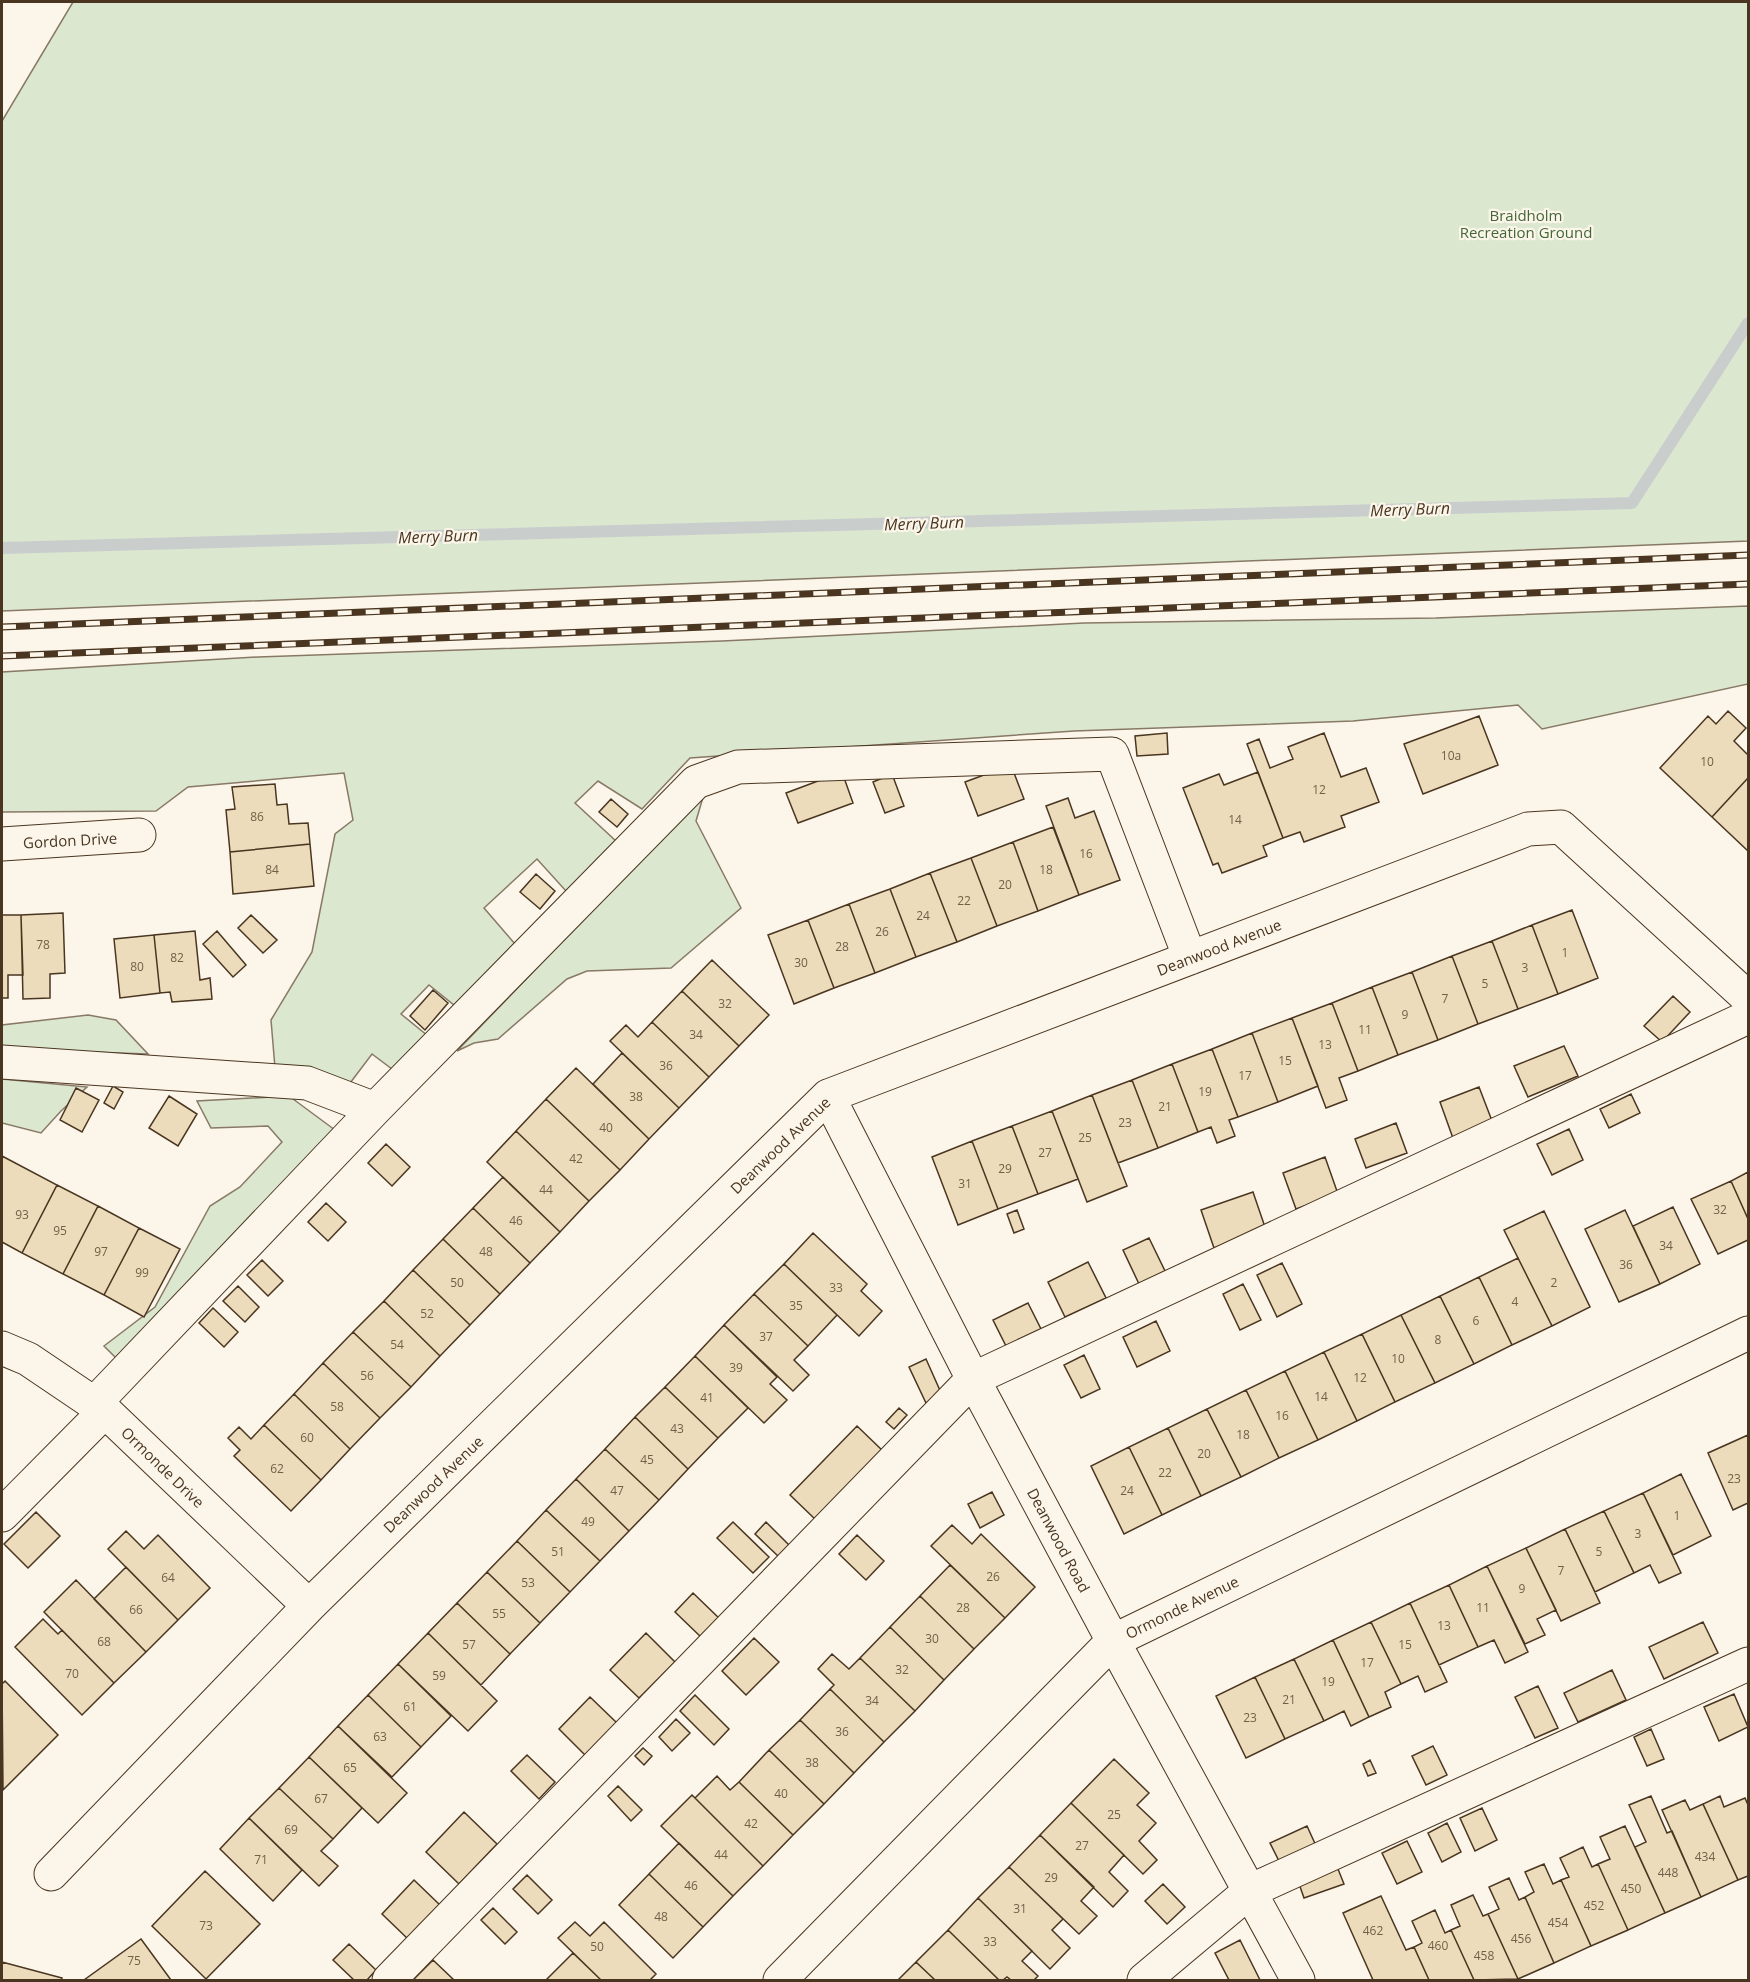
<svg xmlns="http://www.w3.org/2000/svg" width="1750" height="1982" font-family="'Open Sans',sans-serif">
<style>
.green{fill:#dce7d0;stroke:#887966;stroke-width:1.5}
.lines{fill:none;stroke-linecap:round;stroke-linejoin:round}
.stream{stroke:#c9cecd;stroke-width:12}
.building{fill:#ecdcbc;stroke:#4a3520;stroke-width:1.5}
.minor-casing{stroke:#4a3520;stroke-width:35}
.minor{stroke:#fbf6e9;stroke-width:33}
.rail-casing{stroke:#4a3520;stroke-width:7}
.rail{stroke:#fbf6e9;stroke-width:4.5;stroke-dasharray:14;stroke-linecap:butt}
.labels{text-anchor:middle;dominant-baseline:central;stroke-width:4.5;stroke-linejoin:round;paint-order:stroke}
.number-label{font-size:12px;fill:#725f47}
.park-label{font-size:15px;fill:#436837;stroke:#fbf6e9}
.street-label{font-size:15px;fill:#4a3520;stroke:#fbf6e9}
.water-label{font-size:16px;font-style:italic;fill:#4a3520;stroke:#fbf6e9}
</style>
<rect width="100%" height="100%" fill="#fbf6e9"/>
<!-- green -->
<path class="green" d="M73 2H1748V541L2 611V121Z
M1748 606V684L1542 729 1518 705 1353 721 1074 731 690 758 642 809 598 781 575 803 617 842 566 891 537 859 484 908 515 944 454 1005 429 985 401 1014 428 1036 392 1069 372 1054 344 1091 275 1068 271 1020 312 952 335 834 353 820 344 773 188 787 156 811 2 812V672L258 657 722 641 1084 623 1436 618Z
M704 794 696 821 741 908 671 968 587 971 567 979 498 1039 474 1043 457 1051Z
M88 1015 116 1020 148 1054 2 1049V1025Z
M2 1079 87 1087 61 1111 41 1133 2 1123Z
M289 1096 335 1130 116 1358 104 1346 155 1307 210 1206 240 1187 282 1142 268 1126 211 1128 197 1101Z"/>
<g class="lines">
<!-- stream -->
<path class="stream" d="M2 548 1632 503 1748 323"/>
</g>
<!-- building -->
<path class="building" d="M1728 711 1746 728 1734 741 1748 755V778L1712 817 1660 768 1708 716 1716 724Z
M1479 716 1498 765 1423 794 1404 744Z
M1167 733 1168 754 1137 756 1135 736Z
M1324 733 1341 777 1366 768 1379 802 1341 816 1345 827 1304 842 1300 832 1283 838 1247 744 1259 739 1270 768 1293 759 1288 747Z
M1011 765 1024 799 978 816 965 782Z
M842 772 853 803 798 823 786 793Z
M1258 772 1283 838 1263 846 1267 856 1222 873 1218 863 1213 865 1183 788 1219 774 1224 785Z
M892 774 904 806 885 813 873 782Z
M1748 778V851L1712 817Z
M275 784 277 805 287 804 289 824 308 823 310 844 230 852 226 810 235 809 232 787Z
M1068 798 1075 818 1094 811 1120 880 1079 895 1046 806Z
M611 799 628 814 617 827 599 812Z
M1053 827 1079 895 1038 911 1013 842Z
M1013 842 1038 911 997 926 971 858Z
M310 844 314 886 233 894 230 852Z
M971 858 997 926 957 942 930 873Z
M930 873 957 942 916 957 890 889Z
M536 874 555 891 540 909 520 892Z
M890 889 916 957 875 973 849 904Z
M849 904 875 973 834 988 808 920Z
M1572 910 1598 978 1558 994 1532 925Z
M63 913 65 973 50 974V998L23 999 21 915Z
M2 915H21L23 975H8V998H2Z
M251 915 277 940 263 953 238 928Z
M808 920 834 988 794 1004 768 935Z
M1532 925 1558 994 1518 1009 1492 941Z
M195 931 200 980 210 978 212 999 172 1002 170 992 160 993 154 935Z
M217 931 246 965 233 977 203 944Z
M154 935 160 993 120 998 114 939Z
M1492 941 1518 1009 1478 1024 1452 956Z
M1452 956 1478 1024 1438 1040 1412 972Z
M712 960 769 1015 739 1046 682 991Z
M1412 972 1438 1040 1398 1055 1372 987Z
M1372 987 1398 1055 1358 1071 1332 1003Z
M433 990 448 1003 425 1030 410 1016Z
M682 991 739 1046 709 1077 652 1022Z
M1673 996 1690 1012 1662 1042 1644 1026Z
M1332 1003 1358 1071 1339 1078 1347 1100 1326 1108 1292 1018Z
M1292 1018 1318 1086 1278 1102 1252 1033Z
M652 1022 709 1077 679 1108 610 1041 626 1025 638 1037Z
M1252 1033 1278 1102 1238 1117 1212 1049Z
M1564 1046 1578 1076 1528 1097 1514 1066Z
M1212 1049 1238 1117 1229 1120 1235 1136 1217 1143 1211 1127 1198 1132 1172 1064Z
M622 1053 679 1108 649 1139 593 1084Z
M1172 1064 1198 1132 1158 1148 1132 1080Z
M576 1068 649 1139 620 1170 546 1099Z
M1132 1080 1158 1148 1118 1163 1092 1095Z
M113 1086 123 1092 114 1109 104 1103Z
M1479 1087 1494 1126 1454 1141 1440 1102Z
M76 1088 99 1100 82 1132 60 1120Z
M1631 1094 1640 1113 1609 1128 1600 1109Z
M1092 1095 1127 1186 1087 1202 1052 1111Z
M169 1096 197 1114 178 1146 149 1128Z
M546 1099 620 1170 589 1201 516 1131Z
M1052 1111 1078 1179 1038 1194 1012 1126Z
M1396 1123 1407 1153 1366 1168 1355 1139Z
M1012 1126 1038 1194 998 1209 972 1141Z
M1569 1129 1583 1160 1552 1175 1537 1144Z
M516 1131 589 1201 560 1232 487 1162Z
M972 1141 998 1209 958 1225 932 1157Z
M386 1144 410 1167 392 1186 368 1163Z
M2 1156 57 1185 22 1253 2 1242Z
M1325 1157 1338 1194 1296 1209 1283 1173Z
M1748 1172V1219L1731 1181Z
M503 1177 560 1232 530 1263 473 1208Z
M1731 1181 1748 1219V1240L1718 1254 1691 1199Z
M57 1185 98 1206 63 1274 22 1253Z
M1253 1192 1266 1230 1214 1248 1201 1210Z
M326 1203 346 1222 328 1241 308 1222Z
M98 1206 139 1228 104 1295 63 1274Z
M1673 1207 1700 1264 1660 1284 1633 1226Z
M473 1208 530 1263 500 1294 443 1239Z
M1017 1210 1024 1229 1014 1233 1007 1214Z
M1625 1210 1660 1284 1619 1302 1585 1229Z
M1544 1211 1590 1307 1552 1326 1504 1230Z
M139 1228 180 1249 144 1317 104 1295Z
M813 1233 867 1284 861 1291 882 1311 859 1336 784 1264Z
M1149 1238 1165 1271 1139 1284 1123 1250Z
M443 1239 500 1294 470 1325 413 1270Z
M1518 1258 1552 1326 1512 1345 1479 1277Z
M262 1260 283 1281 268 1296 247 1275Z
M1088 1262 1106 1298 1065 1317 1048 1282Z
M1282 1263 1302 1304 1277 1317 1257 1275Z
M784 1264 837 1315 808 1346 754 1294Z
M413 1270 470 1325 440 1356 384 1301Z
M1479 1277 1512 1345 1474 1364 1440 1296Z
M1243 1284 1261 1320 1240 1330 1223 1294Z
M238 1286 259 1307 245 1322 223 1301Z
M754 1294 808 1346 794 1360 809 1375 793 1391 724 1325Z
M1440 1296 1474 1364 1435 1383 1401 1315Z
M384 1301 440 1356 411 1387 353 1332Z
M1028 1303 1041 1329 1006 1346 993 1320Z
M213 1308 238 1332 224 1347 199 1323Z
M1401 1315 1435 1383 1395 1402 1362 1334Z
M1156 1321 1170 1351 1137 1367 1123 1337Z
M724 1325 777 1377 770 1384 787 1400 764 1423 695 1356Z
M353 1332 411 1387 380 1418 323 1363Z
M1362 1334 1395 1402 1357 1421 1324 1352Z
M1324 1352 1357 1421 1318 1440 1285 1371Z
M1084 1355 1100 1389 1081 1398 1064 1365Z
M695 1356 748 1408 718 1438 665 1387Z
M926 1359 942 1395 926 1403 909 1367Z
M323 1363 380 1418 350 1449 294 1394Z
M1285 1371 1318 1440 1279 1458 1246 1390Z
M665 1387 718 1438 688 1469 635 1417Z
M1246 1390 1279 1458 1241 1477 1207 1409Z
M294 1394 350 1449 321 1480 264 1425Z
M899 1408 907 1415 894 1429 886 1422Z
M1207 1409 1241 1477 1201 1496 1168 1428Z
M635 1417 688 1469 659 1500 605 1449Z
M264 1425 321 1480 291 1511 234 1456 240 1450 228 1438 239 1427 251 1439Z
M857 1426 884 1452 817 1521 790 1495Z
M1168 1428 1201 1496 1162 1515 1129 1447Z
M1748 1435V1503L1733 1510 1708 1453Z
M1129 1447 1162 1515 1124 1534 1091 1466Z
M605 1449 659 1500 629 1531 576 1479Z
M1681 1474 1711 1536 1673 1555 1643 1493Z
M576 1479 629 1531 600 1561 546 1510Z
M992 1492 1004 1515 980 1528 968 1504Z
M1643 1493 1681 1573 1659 1583 1650 1565 1634 1573 1604 1511Z
M546 1510 600 1561 570 1592 517 1541Z
M1604 1511 1634 1573 1595 1592 1565 1529Z
M36 1512 60 1536 28 1568 4 1544Z
M733 1522 769 1557 753 1573 717 1538Z
M766 1522 790 1546 779 1557 755 1534Z
M952 1525 972 1544 981 1534 1035 1587 1005 1618 931 1546Z
M1565 1529 1600 1603 1561 1621 1526 1548Z
M126 1531 144 1549 158 1535 210 1588 178 1620 108 1549Z
M857 1535 884 1561 866 1580 839 1554Z
M517 1541 570 1592 540 1623 487 1572Z
M1526 1548 1556 1610 1537 1619 1545 1635 1525 1644 1487 1566Z
M950 1565 1005 1618 974 1649 920 1596Z
M1487 1566 1528 1652 1505 1663 1494 1640 1478 1647 1449 1585Z
M126 1567 178 1620 146 1652 94 1599Z
M487 1572 540 1623 510 1654 457 1603Z
M76 1580 146 1652 114 1683 44 1612Z
M1449 1585 1478 1647 1439 1665 1410 1603Z
M693 1593 721 1620 703 1639 675 1612Z
M920 1596 974 1649 944 1680 890 1627Z
M457 1603 510 1654 481 1685 428 1633Z
M1410 1603 1447 1682 1425 1692 1418 1676 1401 1684 1371 1622Z
M43 1619 58 1634 62 1630 114 1683 82 1715 15 1647Z
M1371 1622 1401 1684 1385 1692 1391 1707 1369 1717 1333 1640Z
M1703 1622 1718 1653 1664 1679 1649 1647Z
M890 1627 944 1680 915 1711 860 1658Z
M428 1633 497 1701 468 1731 398 1664Z
M646 1633 675 1662 639 1698 610 1670Z
M754 1638 779 1662 746 1695 722 1671Z
M1333 1640 1369 1717 1351 1726 1344 1711 1324 1721 1294 1659Z
M832 1654 849 1669 860 1658 915 1711 884 1742 830 1689 834 1685 818 1669Z
M1294 1659 1324 1721 1285 1739 1255 1677Z
M398 1664 451 1716 421 1747 368 1695Z
M1612 1670 1626 1700 1578 1722 1564 1693Z
M1255 1677 1285 1739 1246 1758 1216 1696Z
M5 1681 58 1735 3 1790 2 1684Z
M1538 1686 1558 1728 1535 1738 1515 1697Z
M830 1689 884 1742 854 1773 800 1720Z
M1734 1694 1748 1727 1719 1741 1704 1707Z
M368 1695 421 1747 392 1777 338 1726Z
M695 1695 729 1729 714 1745 680 1711Z
M590 1697 617 1723 586 1756 559 1729Z
M676 1719 690 1733 672 1751 659 1737Z
M800 1720 854 1773 824 1804 769 1750Z
M338 1726 407 1793 378 1823 309 1757Z
M1651 1729 1664 1759 1647 1766 1634 1737Z
M1433 1746 1447 1775 1426 1785 1412 1756Z
M643 1748 652 1756 644 1765 635 1756Z
M769 1750 824 1804 793 1835 739 1782Z
M527 1755 555 1782 539 1799 511 1771Z
M309 1757 362 1808 333 1839 279 1788Z
M1114 1759 1149 1793 1137 1805 1156 1823 1139 1841 1157 1860 1143 1874 1071 1803Z
M1370 1760 1376 1773 1368 1776 1363 1764Z
M717 1776 730 1790 739 1782 793 1835 763 1866 695 1798Z
M618 1786 642 1810 631 1821 608 1796Z
M279 1788 333 1839 321 1851 338 1866 319 1886 249 1818Z
M692 1795 763 1866 733 1896 661 1826Z
M1651 1796 1667 1833 1672 1831 1701 1897 1665 1913 1635 1847 1646 1842 1629 1805Z
M1720 1796 1724 1807 1745 1798 1748 1805V1876L1738 1880 1703 1804Z
M1685 1800 1690 1810 1703 1804 1738 1880 1701 1897 1662 1810Z
M1071 1803 1124 1855 1109 1872 1128 1891 1113 1907 1040 1835Z
M1482 1808 1497 1840 1475 1851 1460 1818Z
M464 1812 497 1844 459 1884 426 1852Z
M249 1818 302 1870 273 1901 220 1849Z
M1447 1823 1461 1852 1442 1862 1428 1833Z
M1307 1826 1317 1848 1281 1865 1270 1843Z
M1625 1826 1665 1913 1628 1930 1598 1864 1610 1859 1600 1837Z
M1040 1835 1094 1887 1081 1901 1097 1916 1079 1934 1009 1867Z
M1407 1841 1422 1872 1397 1884 1382 1853Z
M679 1843 733 1896 703 1927 649 1874Z
M1583 1847 1592 1867 1598 1864 1628 1930 1591 1946 1561 1880 1569 1877 1560 1858Z
M1336 1864 1344 1884 1304 1898 1297 1878Z
M1544 1864 1553 1884 1561 1880 1591 1946 1554 1963 1525 1897 1534 1892 1525 1872Z
M1009 1867 1063 1919 1052 1930 1070 1948 1050 1969 978 1898Z
M205 1871 260 1924 206 1979 152 1926Z
M649 1874 703 1927 673 1958 619 1905Z
M527 1875 552 1900 538 1914 513 1889Z
M1509 1878 1519 1900 1525 1897 1554 1963 1518 1979 1488 1914 1499 1909 1489 1887Z
M414 1880 441 1906 409 1940 382 1914Z
M1163 1884 1185 1907 1167 1924 1145 1901Z
M1473 1895 1483 1916 1488 1914 1518 1979 1474 1980 1451 1930 1460 1926 1451 1905Z
M1381 1896 1406 1950 1414 1947 1429 1980H1373L1343 1913Z
M978 1898 1032 1951 1022 1961 1038 1976 1034 1980H1011L1007 1977 1003 1980H999L948 1930Z
M493 1908 517 1932 505 1944 481 1920Z
M1435 1910 1445 1933 1451 1930 1474 1980H1429L1414 1947 1422 1943 1412 1921Z
M575 1922 590 1936 604 1922 656 1974 650 1980H601L558 1938Z
M948 1930 999 1980H935L916 1962Z
M141 1939 171 1980H84Z
M1240 1940 1260 1980H1229L1215 1953Z
M349 1944 376 1970 367 1980H354L333 1960Z
M573 1953 601 1980H546Z
M433 1960 454 1980H413Z
M2 1962 62 1978 61 1980H2Z
M916 1962 935 1980H898Z"/>
<g class="lines">
<!-- minor casing -->
<g class="minor-casing">
<path id="minor" d="M2 844 139 835
M2 1062 307 1083 375 1109
M828 1096 973 1379 1113 1641 1298 1980
M2 1348 28 1359 105 1411 309 1606
M94 1404 375 1109 696 782 738 767 1112 754 1190 958
M2 1515 105 1411
M51 1874 309 1606 828 1096 1528 829 1561 827 1748 998
M389 1980 973 1379 1748 1017
M780 1980 1113 1641 1748 1333
M1144 1980 1250 1891 1748 1664"/>
</g>
<!-- minor -->
<use href="#minor" class="minor"/>
<!-- rail casing -->
<g class="rail-casing">
<path id="rail" d="M2 627 1748 555
M2 656 1748 584"/>
</g>
<!-- rail -->
<use href="#rail" class="rail"/>
</g>
<g class="labels">
<!-- number labels -->
<g class="number-label">
<text x="1451" y="755">10a</text>
<text x="1707" y="761">10</text>
<text x="1319" y="789">12</text>
<text x="257" y="816">86</text>
<text x="1235" y="819">14</text>
<text x="1086" y="853">16</text>
<text x="272" y="869">84</text>
<text x="1046" y="869">18</text>
<text x="1005" y="884">20</text>
<text x="964" y="900">22</text>
<text x="923" y="915">24</text>
<text x="882" y="931">26</text>
<text x="43" y="944">78</text>
<text x="842" y="946">28</text>
<text x="1565" y="952">1</text>
<text x="177" y="957">82</text>
<text x="801" y="962">30</text>
<text x="137" y="966">80</text>
<text x="1525" y="967">3</text>
<text x="1485" y="983">5</text>
<text x="1445" y="998">7</text>
<text x="725" y="1003">32</text>
<text x="1405" y="1014">9</text>
<text x="1365" y="1029">11</text>
<text x="696" y="1034">34</text>
<text x="1325" y="1044">13</text>
<text x="1285" y="1060">15</text>
<text x="666" y="1065">36</text>
<text x="1245" y="1075">17</text>
<text x="1205" y="1091">19</text>
<text x="636" y="1096">38</text>
<text x="1165" y="1106">21</text>
<text x="1125" y="1122">23</text>
<text x="606" y="1127">40</text>
<text x="1085" y="1137">25</text>
<text x="1045" y="1152">27</text>
<text x="576" y="1158">42</text>
<text x="1005" y="1168">29</text>
<text x="965" y="1183">31</text>
<text x="546" y="1189">44</text>
<text x="1720" y="1209">32</text>
<text x="22" y="1214">93</text>
<text x="516" y="1220">46</text>
<text x="60" y="1230">95</text>
<text x="1666" y="1245">34</text>
<text x="101" y="1251">97</text>
<text x="486" y="1251">48</text>
<text x="1626" y="1264">36</text>
<text x="142" y="1272">99</text>
<text x="457" y="1282">50</text>
<text x="1554" y="1282">2</text>
<text x="836" y="1287">33</text>
<text x="1515" y="1301">4</text>
<text x="796" y="1305">35</text>
<text x="427" y="1313">52</text>
<text x="1476" y="1320">6</text>
<text x="766" y="1336">37</text>
<text x="1438" y="1339">8</text>
<text x="397" y="1344">54</text>
<text x="1398" y="1358">10</text>
<text x="736" y="1367">39</text>
<text x="367" y="1375">56</text>
<text x="1360" y="1377">12</text>
<text x="1321" y="1396">14</text>
<text x="707" y="1397">41</text>
<text x="337" y="1406">58</text>
<text x="1282" y="1415">16</text>
<text x="677" y="1428">43</text>
<text x="1243" y="1434">18</text>
<text x="307" y="1437">60</text>
<text x="1204" y="1453">20</text>
<text x="647" y="1459">45</text>
<text x="277" y="1468">62</text>
<text x="1165" y="1472">22</text>
<text x="1734" y="1478">23</text>
<text x="617" y="1490">47</text>
<text x="1127" y="1490">24</text>
<text x="1677" y="1515">1</text>
<text x="588" y="1521">49</text>
<text x="1638" y="1533">3</text>
<text x="558" y="1551">51</text>
<text x="1599" y="1551">5</text>
<text x="1561" y="1570">7</text>
<text x="993" y="1576">26</text>
<text x="168" y="1577">64</text>
<text x="528" y="1582">53</text>
<text x="1522" y="1588">9</text>
<text x="963" y="1607">28</text>
<text x="1483" y="1607">11</text>
<text x="136" y="1609">66</text>
<text x="499" y="1613">55</text>
<text x="1444" y="1625">13</text>
<text x="932" y="1638">30</text>
<text x="104" y="1641">68</text>
<text x="469" y="1644">57</text>
<text x="1405" y="1644">15</text>
<text x="1367" y="1662">17</text>
<text x="902" y="1669">32</text>
<text x="72" y="1673">70</text>
<text x="439" y="1675">59</text>
<text x="1328" y="1681">19</text>
<text x="1289" y="1699">21</text>
<text x="872" y="1700">34</text>
<text x="410" y="1706">61</text>
<text x="1250" y="1717">23</text>
<text x="842" y="1731">36</text>
<text x="380" y="1736">63</text>
<text x="812" y="1762">38</text>
<text x="350" y="1767">65</text>
<text x="781" y="1793">40</text>
<text x="321" y="1798">67</text>
<text x="1114" y="1814">25</text>
<text x="751" y="1823">42</text>
<text x="291" y="1829">69</text>
<text x="1082" y="1845">27</text>
<text x="721" y="1854">44</text>
<text x="1705" y="1856">434</text>
<text x="261" y="1859">71</text>
<text x="1668" y="1872">448</text>
<text x="1051" y="1877">29</text>
<text x="691" y="1885">46</text>
<text x="1631" y="1888">450</text>
<text x="1594" y="1905">452</text>
<text x="1020" y="1908">31</text>
<text x="661" y="1916">48</text>
<text x="1558" y="1922">454</text>
<text x="206" y="1925">73</text>
<text x="1373" y="1930">462</text>
<text x="1521" y="1938">456</text>
<text x="990" y="1941">33</text>
<text x="1438" y="1945">460</text>
<text x="597" y="1946">50</text>
<text x="1484" y="1955">458</text>
<text x="134" y="1960">75</text>
</g>
<!-- park labels -->
<g class="park-label">
<text x="1526" y="215">Braidholm<tspan x="1526" dy="17">Recreation Ground</tspan></text>
</g>
<!-- street labels -->
<g class="street-label">
<text transform="translate(70 840) rotate(-3)">Gordon Drive</text>
<text transform="translate(1219 947) rotate(-21)">Deanwood Avenue</text>
<text transform="translate(780 1145) rotate(-44)">Deanwood Avenue</text>
<text transform="translate(163 1467) rotate(44)">Ormonde Drive</text>
<text transform="translate(433 1484) rotate(-44)">Deanwood Avenue</text>
<text transform="translate(1059 1540) rotate(62)">Deanwood Road</text>
<text transform="translate(1182 1607) rotate(-26)">Ormonde Avenue</text>
</g>
<!-- water labels -->
<g class="water-label">
<text transform="translate(1410 509) rotate(-2)">Merry Burn</text>
<text transform="translate(924 523) rotate(-2)">Merry Burn</text>
<text transform="translate(438 536) rotate(-2)">Merry Burn</text>
</g>
</g>
<!-- border -->
<rect width="1750" height="1982" fill="none" stroke="#4a3520" stroke-width="6"/>
</svg>
